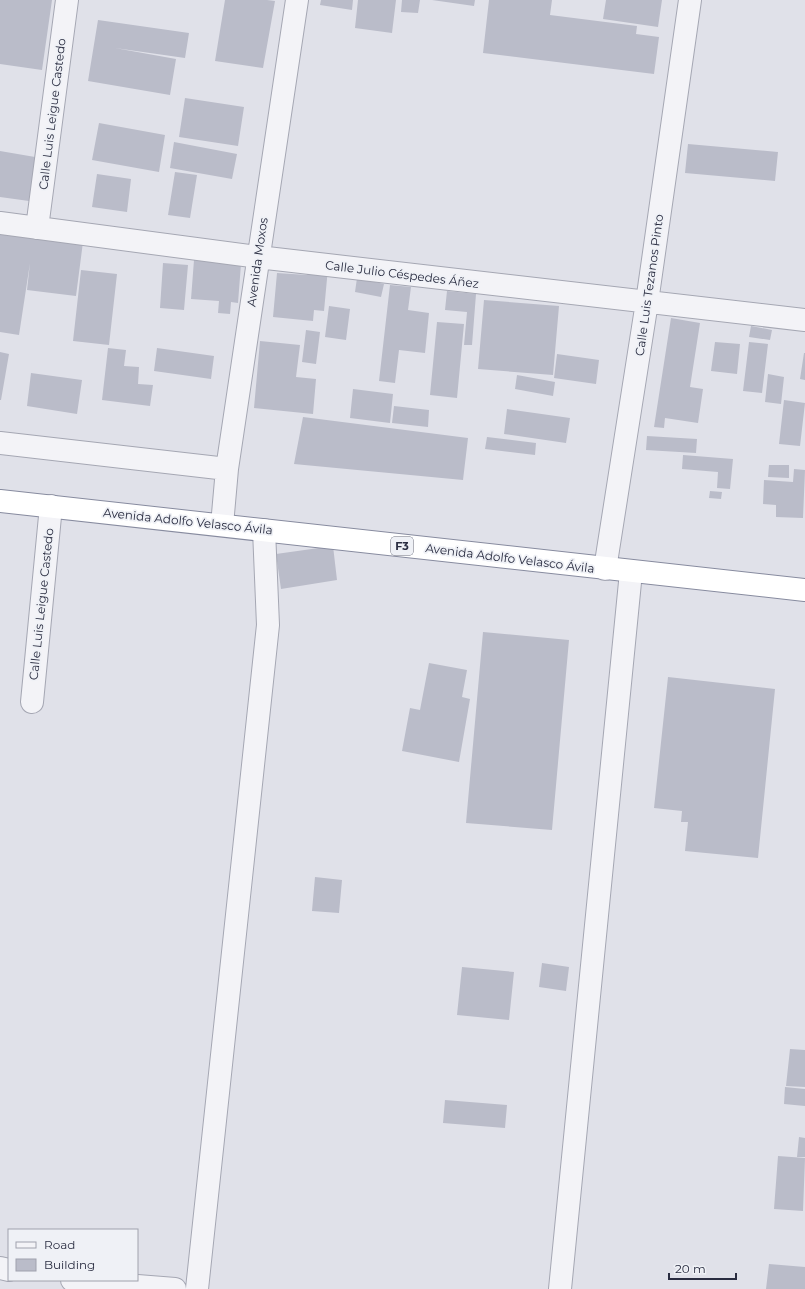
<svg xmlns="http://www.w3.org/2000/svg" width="805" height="1289" font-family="Montserrat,sans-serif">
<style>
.building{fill:#babcc9}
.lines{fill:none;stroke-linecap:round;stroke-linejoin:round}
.minor-casing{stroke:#a5a7b3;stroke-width:24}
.highway-casing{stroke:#878b9f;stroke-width:24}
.minor{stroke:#f3f3f7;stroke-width:22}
.highway{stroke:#fff;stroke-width:22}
.labels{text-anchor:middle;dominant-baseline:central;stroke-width:3.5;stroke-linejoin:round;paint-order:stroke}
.shield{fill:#eff1f6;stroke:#646777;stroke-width:1}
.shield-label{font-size:11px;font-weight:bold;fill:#292c40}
.street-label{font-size:12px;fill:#292c40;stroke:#eff1f6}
</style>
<rect width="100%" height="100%" fill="#e0e1e9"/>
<!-- building -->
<path class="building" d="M0 0H52L42 70 0 64Z
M225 0H267L275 1 263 68 215 61Z
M321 0H353L352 10 320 5Z
M358 0H396L392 33 355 28Z
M402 0H420L418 13 401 12Z
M432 0H475L474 6Z
M489 0H552L550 15 637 26 636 34 659 37 654 74 483 53Z
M606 0H662L658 27 603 19Z
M98 20 189 33 185 58 115 48 176 59 170 95 88 81Z
M185 98 244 107 238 146 179 137Z
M99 123 165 135 159 172 92 160Z
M174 142 237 154 232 179 170 168Z
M688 144 778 152 775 181 685 173Z
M0 151 35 157 29 201 0 197Z
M175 172 197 175 190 218 168 215Z
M97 174 131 179 127 212 92 207Z
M0 231 83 242 76 296 27 290 30 263 19 335 0 332Z
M194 260 241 264 238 303 231 302 230 314 218 313 219 301 191 299Z
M163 263 188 265 184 310 160 308Z
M308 267 328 268 324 311 314 310 313 321 273 317 277 273 307 275Z
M81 270 117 274 109 345 73 341Z
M357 278 384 284 381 297 355 292Z
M390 285 411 287 408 310 429 313 425 353 399 350 395 383 379 381Z
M447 291 476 294 472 345H464L467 312 445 310Z
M484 300 559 306 553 375 478 369Z
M329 306 350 309 346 340 325 337Z
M671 318 700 323 690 387 703 389 698 423 665 418 664 428 654 427Z
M437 322 464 324 457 398 430 395Z
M751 326 772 330 770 340 749 337Z
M306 330 320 332 316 364 302 362Z
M260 341 300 345 296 377 316 379 313 414 254 408Z
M715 342 740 344 737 374 711 371Z
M749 342 768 344 762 393 743 391Z
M108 348 126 350 124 366 139 367 138 384 153 385 150 406 102 400Z
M157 348 214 356 211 379 154 371Z
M0 352 9 354 1 400H0Z
M804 353H805V380L800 379Z
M557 354 599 360 596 384 554 378Z
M31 373 82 380 77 414 27 406Z
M768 374 784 377 781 404 765 402Z
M517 375 555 382 553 396 515 389Z
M353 389 393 394 390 423 350 418Z
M784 400 805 403 800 446 779 444Z
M394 406 429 410 428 427 392 423Z
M507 409 570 418 566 443 504 434Z
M303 417 468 438 463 480 294 464Z
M647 436 697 439 696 453 646 450Z
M487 437 536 443 535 455 485 449Z
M683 455 733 459 730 489 717 488 718 472 682 469Z
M769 465H789V478L768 477Z
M794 469 805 470 803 518 776 517V505L763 504 764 480 793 482Z
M710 491 722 492 721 499 709 498Z
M333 546 337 580 281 589 276 554Z
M483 632 569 640 552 830 466 823Z
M429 663 467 670 462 697 470 699 459 762 402 751 410 708 420 710Z
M668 677 775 689 758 858 685 851 688 822H681L682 811 654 808Z
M315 877 342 880 339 913 312 911Z
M542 963 569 967 566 991 539 987Z
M462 967 514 972 509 1020 457 1015Z
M790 1049 805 1050V1087L786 1086Z
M785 1087 805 1089V1106L784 1104Z
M445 1100 507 1105 505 1128 443 1123Z
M799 1137 805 1138V1157H797Z
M778 1156 805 1158 803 1211 774 1209Z
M769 1264 805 1267V1289H766Z"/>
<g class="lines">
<!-- minor casing -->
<g class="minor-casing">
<path id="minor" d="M0 223 258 257 805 320
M37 228 67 0
M0 443 227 469
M222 525 227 469 297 0
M605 569 647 302 690 0
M32 702 51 506
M0 1268 9 1270
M72 1280 87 1282 175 1289
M197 1289 268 625 264 530
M560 1289 631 572"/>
</g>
<!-- highway casing -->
<g class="highway-casing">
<path id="highway" d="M0 501C268 529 536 562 805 590"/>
</g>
<!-- minor -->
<use href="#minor" class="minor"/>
<!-- highway -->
<use href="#highway" class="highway"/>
</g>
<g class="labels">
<!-- shield labels -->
<rect class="shield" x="391" y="537" width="22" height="18" rx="3"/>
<g class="shield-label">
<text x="402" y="546">F3</text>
</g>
<!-- street labels -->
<g class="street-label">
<text transform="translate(52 114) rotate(-83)">Calle Luis Leigue Castedo</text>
<text transform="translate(257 262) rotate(-82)">Avenida Moxos</text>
<text transform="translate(402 274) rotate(7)">Calle Julio Céspedes Áñez</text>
<text transform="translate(649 285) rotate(-82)">Calle Luis Tezanos Pinto</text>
<text transform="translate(188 521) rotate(6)">Avenida Adolfo Velasco Ávila</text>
<text transform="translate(510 558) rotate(7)">Avenida Adolfo Velasco Ávila</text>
<text transform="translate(41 604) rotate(-84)">Calle Luis Leigue Castedo</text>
</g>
</g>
<!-- legend -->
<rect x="8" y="1229" width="130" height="52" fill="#eff1f6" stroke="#a0a2ad"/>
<rect x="16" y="1242" width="20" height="6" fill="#f3f3f7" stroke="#a0a2ad"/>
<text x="44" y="1249" font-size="12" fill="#292c40">Road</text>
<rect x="16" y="1259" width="20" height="12" fill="#babcc9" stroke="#a0a2ad"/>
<text x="44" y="1269" font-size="12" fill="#292c40">Building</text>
<!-- scale -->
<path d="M669 1273v6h67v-6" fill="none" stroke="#292c40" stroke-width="2"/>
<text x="675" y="1273" font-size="12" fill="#292c40" stroke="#eff1f6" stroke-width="3" paint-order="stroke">20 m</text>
</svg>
